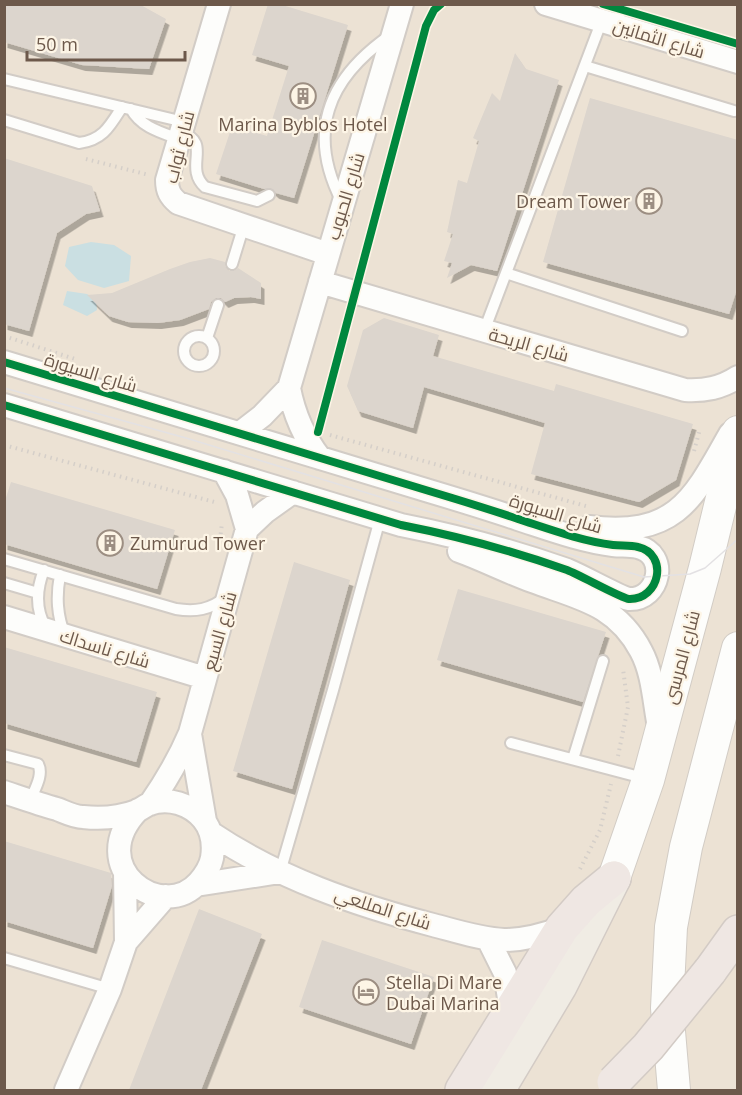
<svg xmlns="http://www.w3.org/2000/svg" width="742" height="1095" font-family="'Open Sans',Cairo,sans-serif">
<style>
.residential{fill:#ece2d4}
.water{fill:#cadfe2}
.building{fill:#dcd5cd;filter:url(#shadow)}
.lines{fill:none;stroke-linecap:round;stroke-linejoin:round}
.service-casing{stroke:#d2ccc6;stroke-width:14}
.minor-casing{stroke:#d2ccc6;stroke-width:26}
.secondary-casing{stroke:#d2ccc5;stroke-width:34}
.primary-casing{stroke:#d3cbc5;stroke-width:36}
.motorway-casing{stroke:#d3cbc5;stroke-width:36}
.path{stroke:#d5cfc9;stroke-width:4;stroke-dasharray:1.5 4.5;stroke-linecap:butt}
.service{stroke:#fdfdfb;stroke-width:10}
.minor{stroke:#fdfdfb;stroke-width:22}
.secondary{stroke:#fdfdfb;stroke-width:32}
.primary{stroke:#f0ece4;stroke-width:33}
.motorway{stroke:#efe7e3;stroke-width:33}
.tram{stroke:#e3e1e3;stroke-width:1.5}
.motorway-bridge-casing{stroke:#d3cbc5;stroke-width:36;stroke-linecap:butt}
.motorway-bridge{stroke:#efe7e3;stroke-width:33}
.cycleway-casing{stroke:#fdf5e6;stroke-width:11}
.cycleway{stroke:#00873e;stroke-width:8}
.labels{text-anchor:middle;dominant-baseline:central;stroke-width:4.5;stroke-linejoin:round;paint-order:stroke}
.street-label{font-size:18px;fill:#6d594b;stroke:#fdf5e6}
.poi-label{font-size:18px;fill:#6d594b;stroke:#fdf5e6;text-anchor:start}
</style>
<defs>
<filter id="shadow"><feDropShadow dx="3.5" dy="6" stdDeviation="0" flood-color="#0004"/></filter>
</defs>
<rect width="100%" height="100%" fill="#f3efe7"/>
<!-- residential -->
<path class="residential" d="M5 5H737V1090H5Z"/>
<!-- water -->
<path class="water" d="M91 242 114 245 131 256 129 281 104 288 78 280 65 266 69 247Z
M67 291 87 294 96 299 97 310 87 316 63 305Z"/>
<!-- building -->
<path class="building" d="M4 4H139L166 19 149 69 82 65 4 42Z
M268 4H279L348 25 294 198 276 193 270 188 264 189 216 174 232 126 267 136 289 66 252 55Z
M515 53 526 69 559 80 497 271 471 265 447 278 452 263 444 261 453 234 447 232 458 180 467 183 479 141 473 138 492 93 500 101Z
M590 98 738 140V286L729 314 543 262Z
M4 158 92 186 100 211 86 214 57 233 29 331 4 324Z
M210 258 225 262V266L229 271H234L238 268 261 283V299L251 297 234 298 225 302 221 298H216L211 302 209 309 180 320 158 323 128 322 109 316 87 295 112 293 170 269 190 262Z
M384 318 439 335 433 356 554 391 556 384 693 424 676 480 639 502 531 474 545 423 424 387 413 428 358 411 347 386 363 330Z
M11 482 175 530 157 589 4 544V504Z
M294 562 350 580 292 789 233 771Z
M458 589 606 632 583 702 437 660Z
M4 647 157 692 136 762 4 723Z
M4 841 111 873 112 886 93 948 4 921Z
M199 909 262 934 201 1090H129Z
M322 940 434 977 411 1044 299 1007Z"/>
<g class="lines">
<!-- service casing -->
<g class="service-casing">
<path id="service" d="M616 25 623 4
M585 66 734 111
M4 79 184 122
M131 109C141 127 160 132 179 139
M4 120 79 143C103 140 110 126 122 107
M181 133C213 142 183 167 205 187L257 201 269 195
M342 202C306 132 328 79 389 36
M232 264 244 225
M506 273 682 331
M484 331 602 20
M184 351a15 15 0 1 1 30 0a15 15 0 1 1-30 0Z
M207 338 218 305
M4 559 176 609C195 612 210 610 226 597
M44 570C36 590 35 609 46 628
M60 575C56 597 57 615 65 636
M4 583 38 593
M511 743 647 779
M4 755 38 764C44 775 34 790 30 801
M573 759 603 661
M280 872 333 690 380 519
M4 958 110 989"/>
</g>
<!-- minor casing -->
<g class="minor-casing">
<path id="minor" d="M219 4 167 180C167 191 170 196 178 203L328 254
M546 4 738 62
M320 282 685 390C705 391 721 388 738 377
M4 362C146 405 287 448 429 491 459 500 489 509 518 519 549 529 581 541 613 545 621 546 630 545 638 547 669 554 660 600 629 599 621 598 580 575 567 570 513 551 457 536 401 525L4 405
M289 388C294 414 303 436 320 458
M240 433 262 416 289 388 402 4
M589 527C675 537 692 502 730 434
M247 529 265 512 293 492
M459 551C484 560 507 572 532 581 577 598 616 603 641 651 653 673 654 702 659 727
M4 617 205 678
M190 734 205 821
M4 792C22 798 39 804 57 809 65 812 74 817 83 817 101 819 121 817 137 811 141 809 145 806 149 804 169 797 190 804 203 819 212 830 214 845 212 858 210 868 205 875 199 882 162 924 83 867 138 810
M150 804C166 781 179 759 190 733L247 529 237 495 224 471
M211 833C278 878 356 905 433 925 456 931 480 939 504 940 524 940 543 935 562 928
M196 885 280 872
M488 939 505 973 511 1011
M126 942 166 896
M66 1090 110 989 126 942 125 872"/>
</g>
<!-- secondary casing -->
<g class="secondary-casing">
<path id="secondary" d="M614 878 648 780 705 568 738 432
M674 1090 667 1008 671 927 686 847 738 648"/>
</g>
<!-- primary casing -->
<g class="primary-casing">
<path id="primary" d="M498 1090 560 986 614 878"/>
</g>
<!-- motorway casing -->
<g class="motorway-casing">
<path id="motorway" d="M710 971 738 932
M462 1090 562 928 586 901 614 878"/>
</g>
<!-- path -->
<path class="path" d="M86 159 149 175
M4 336 78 360
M330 435 586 506
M4 445 218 503
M694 451 700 429
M220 540 222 523
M618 756 628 707 623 669
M580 869 600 830 611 784"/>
<!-- service -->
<use href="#service" class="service"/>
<!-- minor -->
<use href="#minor" class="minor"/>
<!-- secondary -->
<use href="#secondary" class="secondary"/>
<!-- primary -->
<use href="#primary" class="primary"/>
<!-- motorway -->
<use href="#motorway" class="motorway"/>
<!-- tram -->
<path class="tram" d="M4 388 186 438 644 577 690 574 705 568 738 539"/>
<!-- motorway-bridge casing -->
<g class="motorway-bridge-casing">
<path id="motorway-bridge" d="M614 1082 648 1047 710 971"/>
</g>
<!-- motorway-bridge -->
<use href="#motorway-bridge" class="motorway-bridge"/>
<!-- cycleway casing -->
<g class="cycleway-casing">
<path id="cycleway" d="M603 4 738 44
M4 362C146 405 287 448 429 491 459 500 489 509 518 519 549 529 581 541 613 545 621 546 630 545 638 547 669 554 660 600 629 599 621 598 580 575 567 570 513 551 457 536 401 525L4 405
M318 432 426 26 434 10 441 4"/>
</g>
<!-- cycleway -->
<use href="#cycleway" class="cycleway"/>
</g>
<!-- icons -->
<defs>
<g id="building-ring" transform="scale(1.35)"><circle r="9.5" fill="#fdf5e6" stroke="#9c8e82" stroke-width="1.5"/><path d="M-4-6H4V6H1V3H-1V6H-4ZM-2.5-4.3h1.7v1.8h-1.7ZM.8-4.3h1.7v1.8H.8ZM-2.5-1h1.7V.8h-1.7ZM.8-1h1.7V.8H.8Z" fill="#9c8e82"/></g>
<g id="hotel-ring" transform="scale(1.35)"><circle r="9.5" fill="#fdf5e6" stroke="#9c8e82" stroke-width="1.5"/><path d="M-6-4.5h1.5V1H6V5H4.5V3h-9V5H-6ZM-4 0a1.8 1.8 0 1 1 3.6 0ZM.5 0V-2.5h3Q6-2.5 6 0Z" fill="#9c8e82"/></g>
</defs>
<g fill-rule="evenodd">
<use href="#building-ring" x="303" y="96"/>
<use href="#building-ring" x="649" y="201"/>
<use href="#building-ring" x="110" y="543"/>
<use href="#hotel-ring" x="366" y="992"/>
</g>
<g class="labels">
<!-- street labels -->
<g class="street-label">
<text transform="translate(659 38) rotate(17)">شارع الثمانين</text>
<text transform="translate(179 147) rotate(-76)">شارع ثواب</text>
<text transform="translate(345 196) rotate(-73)">شارع الحبوب</text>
<text transform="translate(529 344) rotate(16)">شارع الريحة</text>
<text transform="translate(91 372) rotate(17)">شارع السيورة</text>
<text transform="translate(556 513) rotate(17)">شارع السيورة</text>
<text transform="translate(219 631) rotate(-74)">شارع السبع</text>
<text transform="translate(105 648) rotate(17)">شارع ناسداك</text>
<text transform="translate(681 657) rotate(-75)">شارع المرسى</text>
<text transform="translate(383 908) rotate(18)">شارع المللعي</text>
</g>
<!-- poi labels -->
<g class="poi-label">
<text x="303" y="124" text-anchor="middle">Marina Byblos Hotel</text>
<text x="630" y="201" text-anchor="end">Dream Tower</text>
<text x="130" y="543">Zumurud Tower</text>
<text x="386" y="982">Stella Di Mare<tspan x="386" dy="21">Dubai Marina</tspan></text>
</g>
</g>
<!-- border -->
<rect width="742" height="1095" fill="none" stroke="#6d594b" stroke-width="12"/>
<!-- scale -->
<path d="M27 51v9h158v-9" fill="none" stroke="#6d594b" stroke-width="3"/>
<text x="36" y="51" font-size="18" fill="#6d594b" stroke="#fdf5e6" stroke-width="4.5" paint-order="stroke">50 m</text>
</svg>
